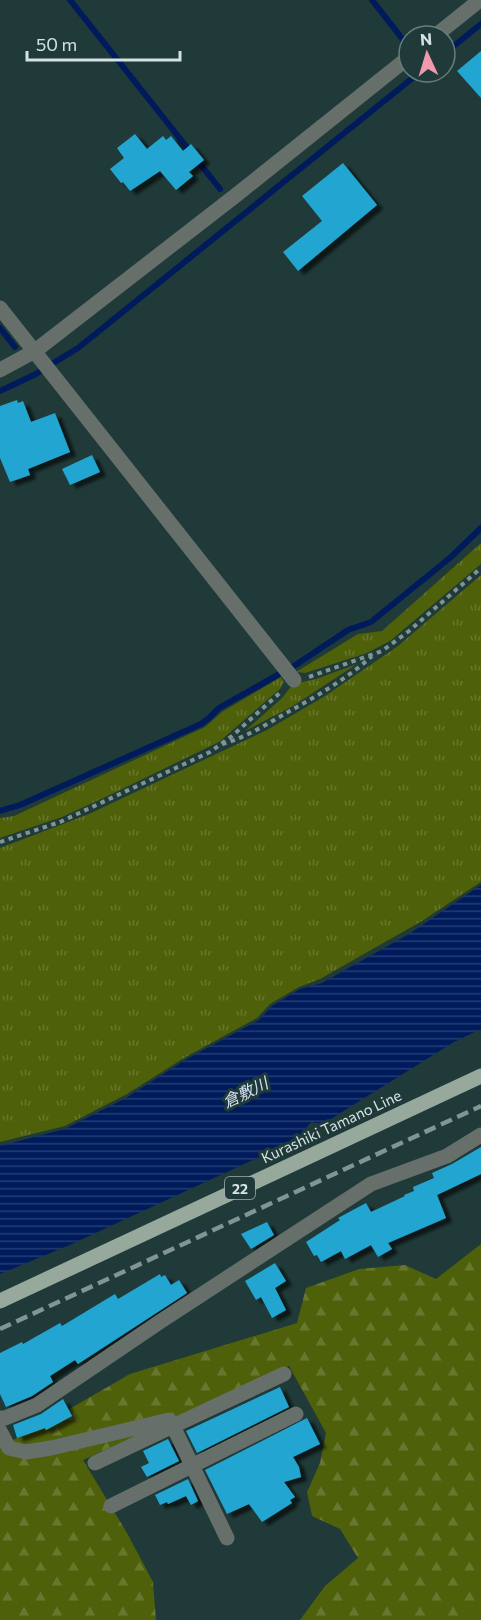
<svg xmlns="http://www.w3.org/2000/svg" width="481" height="1620" font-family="Commissioner,'Noto Sans JP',sans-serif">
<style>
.grass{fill:url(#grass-tufts)}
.forest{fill:url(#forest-firs)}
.water{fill:url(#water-rules)}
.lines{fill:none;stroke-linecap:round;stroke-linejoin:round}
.stream{stroke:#001b5c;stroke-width:6}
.building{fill:#23a6d1;filter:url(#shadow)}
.path{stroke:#7f9493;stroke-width:4;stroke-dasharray:4.5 4.5;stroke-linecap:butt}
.minor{stroke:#666f69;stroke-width:15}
.major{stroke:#97a99d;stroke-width:15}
.rail{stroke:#819694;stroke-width:4.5;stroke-dasharray:12 6;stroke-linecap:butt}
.labels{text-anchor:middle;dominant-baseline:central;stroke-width:6;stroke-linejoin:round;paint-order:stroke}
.shield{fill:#1f3a38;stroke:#9eb0af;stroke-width:1.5}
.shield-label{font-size:14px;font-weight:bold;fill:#d4e3e2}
.street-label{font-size:15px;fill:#d4e3e2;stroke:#1f3a38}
.water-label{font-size:16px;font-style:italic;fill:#d4e0f4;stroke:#1f3a38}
</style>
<defs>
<pattern id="grass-tufts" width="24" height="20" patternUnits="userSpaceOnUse" patternTransform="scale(1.5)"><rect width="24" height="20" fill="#4e600a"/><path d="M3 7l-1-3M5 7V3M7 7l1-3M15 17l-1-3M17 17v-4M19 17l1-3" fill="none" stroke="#67772d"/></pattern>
<pattern id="forest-firs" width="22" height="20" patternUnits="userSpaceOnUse" patternTransform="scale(1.5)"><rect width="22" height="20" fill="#4e600a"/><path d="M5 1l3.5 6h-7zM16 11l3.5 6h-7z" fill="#67772d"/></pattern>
<pattern id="water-rules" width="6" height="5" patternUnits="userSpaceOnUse" patternTransform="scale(1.5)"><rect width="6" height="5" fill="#001b5c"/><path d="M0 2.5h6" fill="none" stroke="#243c73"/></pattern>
<filter id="shadow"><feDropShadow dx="6" dy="4" stdDeviation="1.5" flood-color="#0009"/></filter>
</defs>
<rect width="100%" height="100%" fill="#1f3a38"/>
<!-- grass -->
<path class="grass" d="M481 543V564L390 641 367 653 305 673 296 672 358 634 382 631Z
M481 575V882L422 921 320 979 299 987 270 1004 257 1018 184 1058 127 1094 65 1126 0 1142V848L89 814 267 730 325 696 398 646Z
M357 664 293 706 245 731 282 698 293 684 316 679Z
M281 677 284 682 280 689 219 742 112 794 62 817 0 838V818L14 816 205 727 222 712Z"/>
<!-- forest -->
<path class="forest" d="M481 1244V1620H300L325 1586 358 1558 340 1529 312 1516 307 1492 320 1463 326 1433 289 1366 83 1460 127 1533 153 1582 156 1620H0V1447L40 1426 130 1374 297 1323 306 1288 359 1269 405 1265 436 1279Z"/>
<!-- water -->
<path class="water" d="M481 885V1029L454 1042 323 1124 311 1122 296 1140 72 1244 0 1274V1146L65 1129 126 1098 185 1060 259 1020 272 1006 300 989 322 983 409 934Z"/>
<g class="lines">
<!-- stream -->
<path class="stream" d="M70 0 220 189
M372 0 404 41
M445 53 481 24
M0 328 15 347
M0 391 34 375 78 348 420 72
M0 811 20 805 201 724 209 718 219 708 297 664 348 630 371 622 451 557 481 528"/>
</g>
<!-- building -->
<path class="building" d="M481 51V98L457 71Z
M135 134 147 149 163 136 166 140 171 136 183 151 191 144 204 160 189 172 193 176 176 190 160 171 130 191 123 182 121 183 110 169 124 158 117 148Z
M343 163 377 205 298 271 283 252 322 221 302 196Z
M17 400 18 403 23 401 31 422 55 413 70 452 28 469 30 475 10 482 0 458V406Z
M92 455 100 472 70 485 62 469Z
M481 1147V1174L437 1195 446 1218 388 1243 392 1249 378 1257 371 1245 345 1259 341 1251 321 1262 317 1255 314 1256 306 1242 340 1220 338 1218 366 1203 371 1212 405 1196 404 1195 414 1191 413 1187 434 1178 432 1173 452 1164Z
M267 1222 274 1235 251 1249 241 1234Z
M275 1263 286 1281 275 1288 286 1310 272 1318 261 1297 256 1300 245 1281Z
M160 1274 161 1277 165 1275 171 1285 179 1280 187 1293 78 1364 75 1360 50 1376 53 1382 32 1396 6 1407 0 1394V1353L22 1342 23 1344 60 1323 62 1326 115 1294 118 1299Z
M280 1387 289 1407 197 1453 186 1431Z
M63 1399 72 1416 46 1430 45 1428 17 1438 13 1425 41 1414Z
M307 1418 320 1444 293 1457 299 1467 301 1477 284 1482 295 1497 290 1500 292 1503 262 1522 249 1504 227 1514 205 1470Z
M168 1439 179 1461 147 1477 141 1467 149 1463 143 1451Z
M188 1479 198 1501 191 1505 186 1496 168 1504 167 1502 160 1505 155 1495Z"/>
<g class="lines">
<!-- path -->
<path class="path" d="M309 677 382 651 409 631 481 568
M222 744C245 738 267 724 288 712 317 696 348 678 372 656
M0 842 60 822 210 752 232 736 282 691"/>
<!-- minor -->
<path class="minor" d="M435 36 480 0
M0 308 294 680
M0 370 35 351 235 196 409 57
M0 1418H5L37 1405 161 1321 371 1184 447 1156 481 1135
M0 1431 9 1448 26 1452 51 1448 169 1420 173 1426 284 1374
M95 1463 173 1426 227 1538
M111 1506 296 1414"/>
<!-- major -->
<path class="major" d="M0 1301 481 1076"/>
<!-- rail -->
<path class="rail" d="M0 1329 481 1106"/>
</g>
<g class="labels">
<!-- shield labels -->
<rect class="shield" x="225" y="1177" width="30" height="22" rx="4.5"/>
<g class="shield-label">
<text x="240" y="1188">22</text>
</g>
<!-- street labels -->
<g class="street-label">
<text transform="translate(331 1126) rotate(-25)">Kurashiki Tamano Line</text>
</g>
<!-- water labels -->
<g class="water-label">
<text transform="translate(245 1092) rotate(-26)">倉敷川</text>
</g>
</g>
<!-- north arrow -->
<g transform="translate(427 54) rotate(356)"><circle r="28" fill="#1f3a38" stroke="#677e7c" stroke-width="1.5"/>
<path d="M0-4.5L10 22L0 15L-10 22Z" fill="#f29aad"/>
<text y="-9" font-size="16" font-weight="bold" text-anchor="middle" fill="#d4e3e2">N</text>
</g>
<!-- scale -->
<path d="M27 51v9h153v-9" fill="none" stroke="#d4e3e2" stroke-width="3"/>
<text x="36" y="51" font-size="18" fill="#d4e3e2" stroke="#1f3a38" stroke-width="4.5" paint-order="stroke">50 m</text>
</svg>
